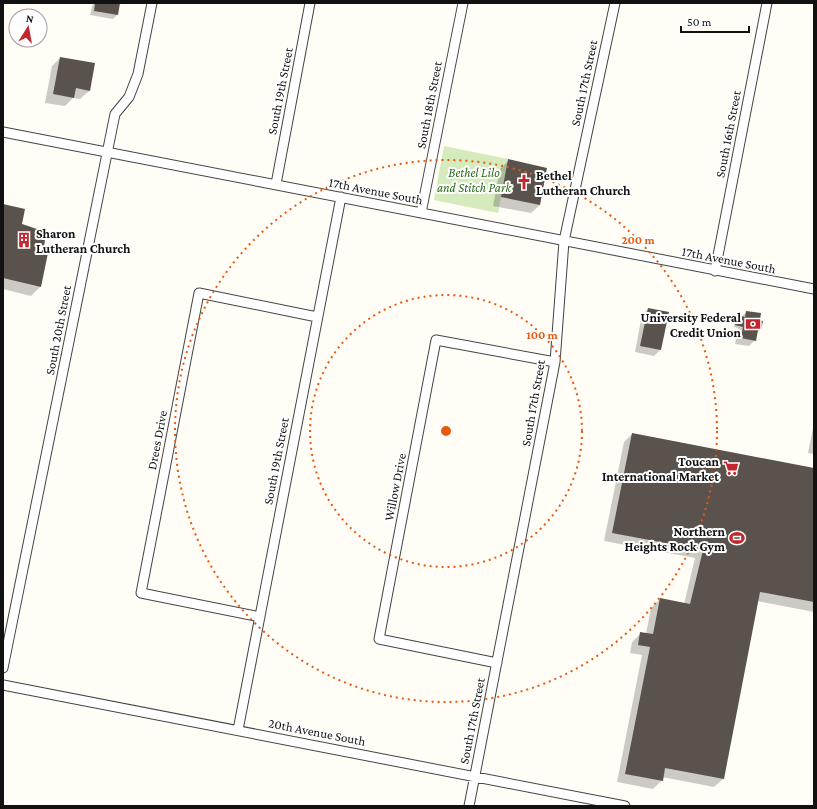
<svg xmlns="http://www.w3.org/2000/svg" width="817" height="809" font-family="'Crimson Pro',serif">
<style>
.green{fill:#d5ebbd}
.shadow{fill:#0003}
.building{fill:#5a524d}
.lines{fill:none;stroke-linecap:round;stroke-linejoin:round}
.minor-casing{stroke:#444;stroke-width:11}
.minor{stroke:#fff;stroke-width:9}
.ring{fill:none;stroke:#e8590c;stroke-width:2;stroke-dasharray:2 4}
.labels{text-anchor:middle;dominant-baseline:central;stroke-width:4;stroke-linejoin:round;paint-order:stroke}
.street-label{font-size:13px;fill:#111;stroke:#fff}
.park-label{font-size:13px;font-style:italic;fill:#2f6b1f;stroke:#fff}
.poi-label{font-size:13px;font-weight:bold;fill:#111;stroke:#fff;text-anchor:end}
.centre{fill:#e8590c;stroke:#fff;stroke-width:2}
.ring-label{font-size:12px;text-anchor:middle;font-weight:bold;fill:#e8590c;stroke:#fff;stroke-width:4;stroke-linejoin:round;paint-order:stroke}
</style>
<rect width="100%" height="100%" fill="#fffdf5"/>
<!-- green -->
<path class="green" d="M444 146 508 159 498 213 434 200Z"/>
<!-- shadow -->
<path class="shadow" d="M93 3H113L117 15 113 19 90 15Z
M60 58 89 91 80 99 73 98 65 106 45 103 52 66Z
M509 160 540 205 531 213 493 206 500 169Z
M3 205 42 248 48 249 40 287 31 296 3 289Z
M648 309 667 312 660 350 654 356 635 352 642 315Z
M747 312 760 330 756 334 755 340 749 346 735 344 738 328 734 327 735 318 737 316 741 317Z
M814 423V454L808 453Z
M632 434 814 469V612L757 601 723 779 714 787 662 777V780L653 789 617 782 642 655 630 653 632 642 641 633 646 634 651 608 660 599 684 604 695 558 604 541 624 442Z"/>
<!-- building -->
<path class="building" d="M95 3H120L118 15 94 11Z
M60 57 95 63 90 91 76 88 74 98 53 94Z
M508 159 547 168 540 205 501 197Z
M3 204 25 209 22 224 46 232 44 247 49 248 41 287 3 278Z
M648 308 669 312 661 350 640 346Z
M746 311 761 313 760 320 763 321 761 330H758L756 341 741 338 743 327 735 325 737 315 745 317Z
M632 433 814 468V602L760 592 724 779 665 768 663 781 625 774 650 647 638 645 640 632 653 634 660 598 690 604 703 550 612 533Z"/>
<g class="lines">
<!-- minor casing -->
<g class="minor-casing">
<path id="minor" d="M3 132 814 289
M276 184 310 3
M421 213 463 3
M715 271 767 3
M260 617 141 593 199 293 317 317
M497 663 379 639 436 340 555 362
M3 668 115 114 129 97 138 74 152 3
M3 685 625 806
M238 730 341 197
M469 806 555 362 564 241 615 3"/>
</g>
<!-- minor -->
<use href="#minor" class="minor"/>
</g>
<!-- distance rings -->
<g class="ring">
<circle cx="446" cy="431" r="136"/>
<circle cx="446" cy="431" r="271"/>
</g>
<!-- icons -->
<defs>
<g id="church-bare" transform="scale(1.2)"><path d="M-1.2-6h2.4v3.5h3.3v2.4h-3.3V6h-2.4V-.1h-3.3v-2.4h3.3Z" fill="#c4262e" stroke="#fff" stroke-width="2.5" paint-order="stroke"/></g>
<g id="building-bare" transform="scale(1.2)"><path d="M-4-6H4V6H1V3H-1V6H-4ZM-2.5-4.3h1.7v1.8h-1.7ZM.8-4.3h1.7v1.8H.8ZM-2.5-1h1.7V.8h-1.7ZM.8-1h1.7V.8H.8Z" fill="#c4262e" stroke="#fff" stroke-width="2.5" paint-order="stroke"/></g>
<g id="bank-bare" transform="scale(1.2)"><path d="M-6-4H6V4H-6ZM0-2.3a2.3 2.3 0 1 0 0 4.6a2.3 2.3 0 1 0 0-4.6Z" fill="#c4262e" stroke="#fff" stroke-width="2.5" paint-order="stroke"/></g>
<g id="supermarket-bare" transform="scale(1.2)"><path d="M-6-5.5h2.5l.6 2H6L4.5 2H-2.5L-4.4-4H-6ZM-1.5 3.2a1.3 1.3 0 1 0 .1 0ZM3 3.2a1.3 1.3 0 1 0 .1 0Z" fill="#c4262e" stroke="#fff" stroke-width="2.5" paint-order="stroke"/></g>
<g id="stadium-bare" transform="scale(1.2)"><path d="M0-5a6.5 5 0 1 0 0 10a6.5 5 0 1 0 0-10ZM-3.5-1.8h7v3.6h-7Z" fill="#c4262e" stroke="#fff" stroke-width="2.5" paint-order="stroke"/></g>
</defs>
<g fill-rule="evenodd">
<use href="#church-bare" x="524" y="182"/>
<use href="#building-bare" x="24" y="240"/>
<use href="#bank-bare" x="753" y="324"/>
<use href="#supermarket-bare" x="731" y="468"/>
<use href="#stadium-bare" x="737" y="538"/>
</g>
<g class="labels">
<!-- street labels -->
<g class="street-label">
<text transform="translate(584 83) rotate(-78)">South 17th Street</text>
<text transform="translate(280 91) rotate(-79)">South 19th Street</text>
<text transform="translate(429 105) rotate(-79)">South 18th Street</text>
<text transform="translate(728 134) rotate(-79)">South 16th Street</text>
<text transform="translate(376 191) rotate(11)">17th Avenue South</text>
<text transform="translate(729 260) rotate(11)">17th Avenue South</text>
<text transform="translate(58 330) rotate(-79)">South 20th Street</text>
<text transform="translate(533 403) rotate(-80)">South 17th Street</text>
<text transform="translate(157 440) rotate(-79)">Drees Drive</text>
<text transform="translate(276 461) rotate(-79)">South 19th Street</text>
<text transform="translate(395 487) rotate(-79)">Willow Drive</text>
<text transform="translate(472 721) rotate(-79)">South 17th Street</text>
<text transform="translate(317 732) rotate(11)">20th Avenue South</text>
</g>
<!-- park labels -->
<g class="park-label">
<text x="474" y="172">Bethel Lilo<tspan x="474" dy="15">and Stitch Park</tspan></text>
</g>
<!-- poi labels -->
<g class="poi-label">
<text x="536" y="175" text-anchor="start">Bethel<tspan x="536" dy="15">Lutheran Church</tspan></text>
<text x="36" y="233" text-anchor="start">Sharon<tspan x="36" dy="15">Lutheran Church</tspan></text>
<text x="741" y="317">University Federal<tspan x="741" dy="15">Credit Union</tspan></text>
<text x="719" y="461">Toucan<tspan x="719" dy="15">International Market</tspan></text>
<text x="725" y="531">Northern<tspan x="725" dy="15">Heights Rock Gym</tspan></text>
</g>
</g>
<circle cx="446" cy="431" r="6" class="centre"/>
<g class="ring-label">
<text x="638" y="244">200 m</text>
<text x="542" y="339">100 m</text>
</g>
<!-- border -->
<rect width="817" height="809" fill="none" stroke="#111111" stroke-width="8"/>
<!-- north arrow -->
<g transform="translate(28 28) rotate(11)"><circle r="19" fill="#ffffff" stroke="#a0a0a0"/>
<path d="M0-3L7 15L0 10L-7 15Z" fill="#c4262e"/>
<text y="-6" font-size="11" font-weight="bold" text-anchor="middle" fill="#111111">N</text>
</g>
<!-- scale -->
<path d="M681 26v6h68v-6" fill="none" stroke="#111111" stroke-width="2"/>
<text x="687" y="26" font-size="12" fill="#111111" stroke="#ffffff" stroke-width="3" paint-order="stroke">50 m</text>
</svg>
